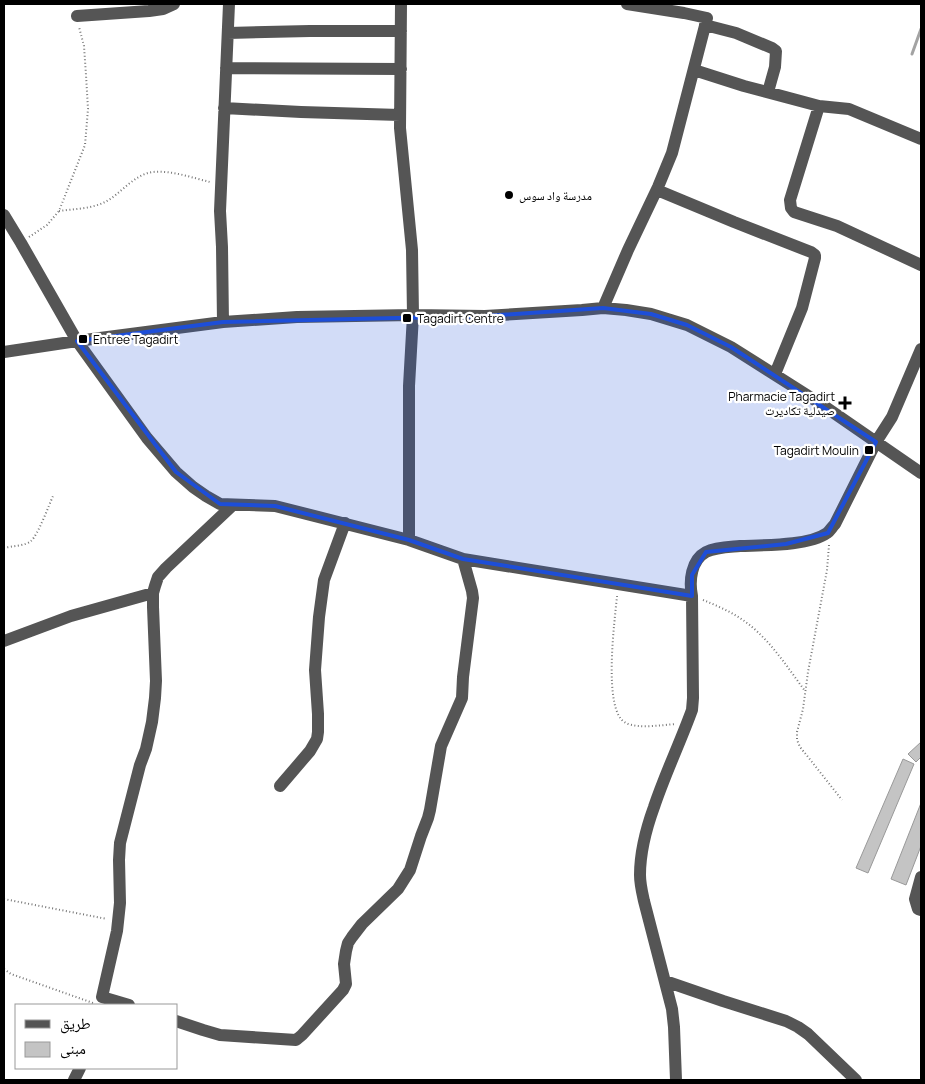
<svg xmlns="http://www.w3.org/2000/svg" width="925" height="1084" font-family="Manrope,'Noto Naskh Arabic',sans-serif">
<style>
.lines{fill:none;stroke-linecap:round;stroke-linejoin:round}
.stream{stroke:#a3a3a3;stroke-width:3}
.building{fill:#c4c4c4;stroke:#999}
.path{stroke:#777;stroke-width:2;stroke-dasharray:1 2.5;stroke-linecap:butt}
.minor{stroke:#555;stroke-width:12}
.marked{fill:#1d4ed8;fill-opacity:0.2;stroke:#1d4ed8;stroke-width:4;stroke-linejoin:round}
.poi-dot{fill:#000;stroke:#fff;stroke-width:2}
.labels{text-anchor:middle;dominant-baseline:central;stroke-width:4.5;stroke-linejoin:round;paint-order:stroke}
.poi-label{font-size:12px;fill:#000;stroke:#fff;text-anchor:start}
</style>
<rect width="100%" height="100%" fill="#fff"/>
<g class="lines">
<!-- stream -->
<path class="stream" d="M912 54 921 29"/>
</g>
<!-- building -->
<path class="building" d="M921 742V757L916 762 908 754Z
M903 759 914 764 868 873 856 868Z
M921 803V846L906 885 891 879Z"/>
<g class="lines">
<!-- path -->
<path class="path" d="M59 211C73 209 91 209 105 202 121 194 134 174 153 172 171 170 193 178 210 182
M29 237 47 225 59 211 85 145 88 109 86 75 84 46 79 27
M829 545 827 570 808 672 803 709 797 732V740L800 747 812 762 842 800
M4 548C12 546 25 546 31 541 38 535 49 505 53 496
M617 596C615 619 602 712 626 723 638 729 662 725 676 724
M703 600C718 606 734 613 747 623 771 641 788 668 805 691
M4 899 107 919
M4 969 11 974 93 1003"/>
<!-- minor -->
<path class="minor" d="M77 16 149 11 163 9 174 4
M705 25 736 33 772 48 776 51 775 67 768 92
M228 33 310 31H401
M226 68 401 69
M694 70 744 86 819 106 849 109 921 139
M819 106 790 200 791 208 794 212 837 226 921 265
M224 108 301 112 400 115
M657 190 734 222 811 252 815 255V258L802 308 775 374
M4 215 21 243 77 341 147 438 176 472 193 487 206 496 220 504 275 506 409 540
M603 308 628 250 658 187 672 153 707 18 684 13 627 4
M223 322 222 247 220 211 229 4
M4 352 77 341 223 322 297 317 413 315 485 316 582 310 603 308 626 310 651 314 687 325 731 347 821 404 921 473
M463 559 692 596
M4 641 71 616 153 593
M280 786 310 751 317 739 318 732V714L315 670 319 617 324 580 345 523
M921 877 915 899 918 909 921 910
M665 981 723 1001 786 1021 798 1027 808 1034 856 1080
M129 1005 102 997 117 931 120 903 119 860 120 843 140 765 146 749 152 722 155 698 156 681 153 607V593L155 586 158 577 166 568 233 505
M176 1021 203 1030 220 1035 296 1040 302 1035 343 990 346 984 344 964 346 951 348 943 352 937 362 924 398 889 410 870 421 836 428 818 430 810 441 746 462 698 463 677 473 598 472 591 463 559 409 540V386L413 315 412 250 400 128 401 4
M74 1080 80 1068
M676 1080 674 1027 672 1009 644 901C642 892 640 884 640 875 640 852 646 829 654 807 665 774 680 743 692 710L693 698 692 596C689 581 691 560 706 552 716 547 730 547 740 546 763 545 809 546 827 533 830 531 832 527 835 524L876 442 892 417 921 349"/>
</g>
<!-- marked area -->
<path class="marked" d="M603 308 651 314 687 325 731 347 876 442 828 533 786 544 706 552 692 575V596L463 559 409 540 275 506 220 504 176 472 77 341 223 322 485 316Z"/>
<!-- markers -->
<g class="poi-dot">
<circle cx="509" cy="195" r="5"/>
<rect x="402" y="313" width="10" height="10" rx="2.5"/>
<rect x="78" y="334" width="10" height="10" rx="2.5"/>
<path d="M842.5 395.5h5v5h5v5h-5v5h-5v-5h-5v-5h5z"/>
<rect x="864" y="445" width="10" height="10" rx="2.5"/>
</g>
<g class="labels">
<!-- poi labels -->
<g class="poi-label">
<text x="519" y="195">مدرسة واد سوس</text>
<text x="417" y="318">Tagadirt Centre</text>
<text x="93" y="339">Entree Tagadirt</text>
<text x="835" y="396" text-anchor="end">Pharmacie Tagadirt<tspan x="835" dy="14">صيدلية تكاديرت</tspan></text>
<text x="859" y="450" text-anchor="end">Tagadirt Moulin</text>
</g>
</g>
<!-- border -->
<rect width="925" height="1084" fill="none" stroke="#000000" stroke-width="10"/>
<!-- legend -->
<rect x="15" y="1004" width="162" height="65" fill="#ffffff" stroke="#999999"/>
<rect x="25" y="1020" width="25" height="8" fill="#555555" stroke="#999999"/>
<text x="60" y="1029" font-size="15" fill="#000000">طريق</text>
<rect x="25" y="1042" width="25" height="15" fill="#c4c4c4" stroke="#999999"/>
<text x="60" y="1054" font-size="15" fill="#000000">مبنى</text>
</svg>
